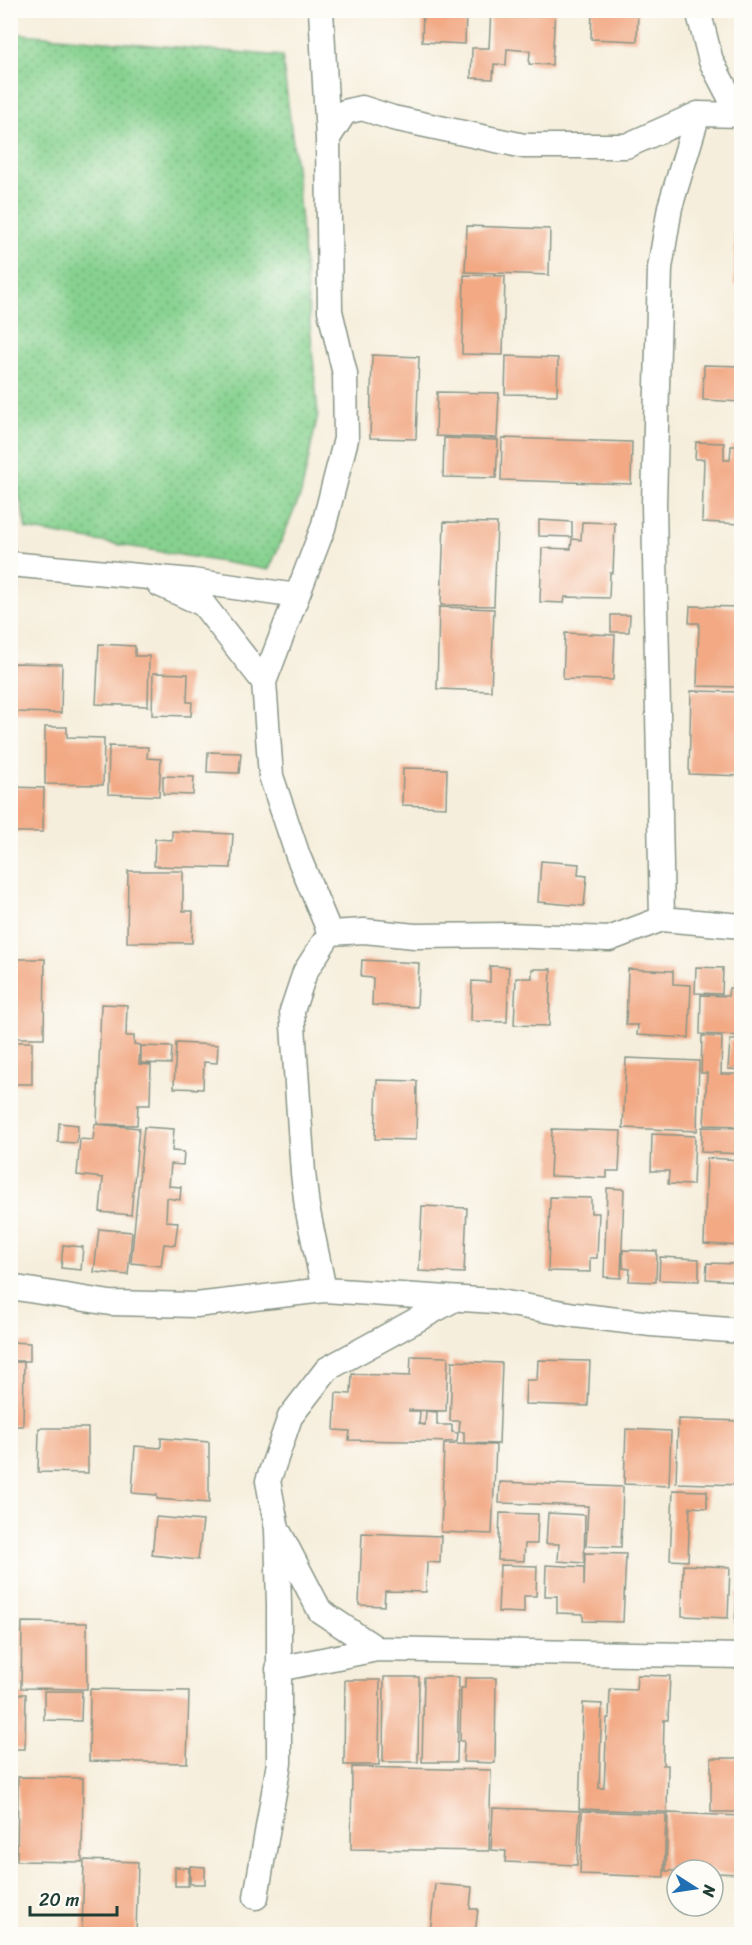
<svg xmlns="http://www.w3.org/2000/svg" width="752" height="1945" font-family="Sriracha,sans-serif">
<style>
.grass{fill:url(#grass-dots);stroke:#528762;stroke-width:1.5}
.building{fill:#f2a984}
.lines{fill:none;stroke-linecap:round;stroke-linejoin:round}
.minor-casing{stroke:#8a9688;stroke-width:27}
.minor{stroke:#fff;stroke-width:24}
</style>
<defs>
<pattern id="grass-dots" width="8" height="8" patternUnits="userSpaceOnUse" patternTransform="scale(1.5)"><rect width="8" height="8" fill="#86d18f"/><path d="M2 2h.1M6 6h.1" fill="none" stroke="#6dab76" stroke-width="1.8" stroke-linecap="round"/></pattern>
</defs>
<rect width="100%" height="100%" fill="#fdfcf7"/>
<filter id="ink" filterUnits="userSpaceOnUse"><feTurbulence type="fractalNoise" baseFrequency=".0167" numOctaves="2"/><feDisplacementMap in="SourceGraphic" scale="12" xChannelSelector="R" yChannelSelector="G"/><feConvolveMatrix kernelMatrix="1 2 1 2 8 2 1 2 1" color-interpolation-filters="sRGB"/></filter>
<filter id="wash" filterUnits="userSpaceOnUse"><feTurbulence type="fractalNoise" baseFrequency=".008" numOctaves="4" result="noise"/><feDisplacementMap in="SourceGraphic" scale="24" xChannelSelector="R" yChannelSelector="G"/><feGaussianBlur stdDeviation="1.35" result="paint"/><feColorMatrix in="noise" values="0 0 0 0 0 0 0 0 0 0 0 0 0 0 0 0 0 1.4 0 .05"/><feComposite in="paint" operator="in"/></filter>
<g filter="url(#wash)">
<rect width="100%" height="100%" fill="#f6eedc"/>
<!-- grass -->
<path class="grass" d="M10 33 282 56 296 167 318 414 301 494 269 570 26 529 10 446Z"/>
<g id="blocks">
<!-- building -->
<path class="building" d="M423 10H466L465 44 422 42Z
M491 10H555L552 65 529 64 530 51 507 49 506 65 494 64 493 79 471 78 472 48H489Z
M592 10H638L637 41 591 39Z
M467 226 550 229 549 275 465 272Z
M735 233 742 234V285H734Z
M464 275 505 276 503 355 462 354Z
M372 355 419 357 416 439 370 438Z
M506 356 558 358 557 395 505 394Z
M704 365 742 366V402L703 400Z
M437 392 499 393 497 438 436 436Z
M444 438 498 440 496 478 443 477Z
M502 438 632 442 631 484 501 480Z
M696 442 724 443V460H730L731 446H742V524L702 522 704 459H695Z
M539 520 572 522V537L539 536Z
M444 522 497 523 494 606 441 605Z
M582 522 615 523 613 573H610L609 598 565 597 564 603 540 602 542 548 571 549 572 539 581 540Z
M690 606 742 607V687L697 686 699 623H689Z
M439 607 494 609 491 691 437 689Z
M611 615H630L629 632H611Z
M565 633 615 635 613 680 563 679Z
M99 644 135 646V656H149L148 706 96 704Z
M13 663 62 664 61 713 12 712Z
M153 673 188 674 187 702H192L191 716 152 715Z
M691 691 742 692V776L689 774Z
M45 727H67V737L104 738 103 785 45 784Z
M109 746 148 747 147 758 161 759 159 796 108 794Z
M208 752 241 753 239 773 207 772Z
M403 768 447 769 446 807 402 805Z
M163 776 194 777 193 795 163 794Z
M10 787 44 788 43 832H10Z
M172 831 233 834 231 868 154 866 155 839 172 840Z
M541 861 579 864 578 875 587 876 584 906 538 902Z
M128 871H183V911H193L192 943 127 942Z
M10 959H45L44 1038H10Z
M362 960 419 963 417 1007 372 1005 373 978 361 977Z
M490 966 509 967 507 1022 471 1021 472 981 490 982Z
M696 967 723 968 722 994 695 993Z
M532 969H551L549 1026 514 1025 516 978H532Z
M628 969 673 971V984L691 985 689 1038 637 1035 638 1025H626Z
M736 975H742V1036L700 1034 701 995 728 996 729 988H735Z
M101 1004 127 1005 126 1036H134V1044L140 1045 139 1064 151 1065 150 1105H138L137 1125 97 1124Z
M702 1036 722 1037 721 1074H742V1126L704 1125 707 1073H701Z
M730 1040H742V1070L728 1069Z
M10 1042H32V1084H10Z
M176 1043 218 1045 217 1063 204 1062 203 1089 174 1088Z
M141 1046 172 1047 171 1064 141 1063Z
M626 1058 699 1061 697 1131 623 1128Z
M377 1080 417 1081 416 1140 375 1139Z
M59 1123 78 1125 77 1143 58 1142Z
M95 1124 139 1128 131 1215 100 1212 103 1178 77 1175 80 1139 93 1140Z
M144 1127 174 1129 172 1151 184 1152 183 1165 171 1164 169 1186 181 1187 180 1200 167 1198 166 1221 178 1222 175 1245 164 1244 161 1266 131 1263Z
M702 1127 742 1128V1154L701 1152Z
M552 1129 621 1131 619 1171H607V1178L550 1176Z
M652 1134 695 1136 693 1185 668 1184 669 1171H651Z
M707 1158 742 1160V1246L704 1244Z
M607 1188 624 1189 621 1278 604 1277Z
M550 1197 591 1198V1213H599L597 1258H590V1272L548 1271Z
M422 1206 467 1208 464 1273 419 1271Z
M99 1229 132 1232 128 1275 94 1272Z
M63 1245 83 1247 81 1270 61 1268Z
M623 1250 657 1251 656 1282 629 1281 630 1269 623 1268Z
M660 1257 699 1259V1281L659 1280Z
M707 1263 737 1264V1281L706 1279Z
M10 1342 30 1343V1361H10Z
M411 1356 448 1357 446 1411 409 1410V1411H420L419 1424 425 1425 426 1411 437 1412V1425H452V1432L458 1433 457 1442 349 1440 350 1431 334 1430 336 1393 351 1394 352 1374 410 1376Z
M538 1360 590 1361 588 1406 525 1404 526 1380H537Z
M452 1361 502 1363 499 1444 464 1443V1432H459L460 1421H450Z
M10 1362H24L23 1426H10Z
M678 1419 742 1421V1485L676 1483Z
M39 1428H88V1473L38 1472Z
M626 1429 671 1431 669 1486 624 1484Z
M161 1438 209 1442V1503L157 1499V1495L132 1493 135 1446 161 1448Z
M444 1444 496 1445 492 1534 441 1532Z
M500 1482 623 1487 621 1547 586 1546 588 1506 499 1503Z
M673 1490 707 1491V1508L690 1507 688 1561 670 1560Z
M500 1513 538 1514 537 1544H525L524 1561 498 1560Z
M548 1513 585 1515 584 1563 558 1561 559 1544H546Z
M156 1517 203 1521 198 1560 152 1555Z
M362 1533 441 1536 440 1563 427 1562 426 1592 385 1591 384 1606 359 1605Z
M585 1553 626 1554 623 1622 583 1621V1614L557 1613V1596H545L546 1565 584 1567V1586Z
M500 1565 537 1566 536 1596H524V1613L498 1612Z
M683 1565 730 1567 728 1618 682 1616Z
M737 1593H742V1625L735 1624Z
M22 1622 87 1623V1689L21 1688Z
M637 1675 670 1676 668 1720H664L663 1765H668L667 1812 579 1809 583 1703 602 1704 599 1788H604L607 1718H609L610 1689 636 1690Z
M384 1677H419L418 1762H383Z
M424 1677H459L457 1762H422Z
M465 1678H496L495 1763 463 1762 464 1741H460L461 1688H465Z
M345 1680H380L379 1765H344Z
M90 1689 189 1691 187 1763 89 1761Z
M44 1691H82L81 1721 44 1720Z
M10 1694H26L25 1749H10Z
M711 1758H742V1812H711Z
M352 1767 491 1770 489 1851 351 1849Z
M18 1777 83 1778 82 1862 17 1861Z
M493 1808 580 1811 577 1865 505 1862 506 1851 491 1850Z
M582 1811 666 1814 664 1877 580 1874Z
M668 1813 742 1816V1874L713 1873V1870L666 1871Z
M84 1860 138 1862 136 1934H82Z
M190 1866 205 1867V1884H190Z
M175 1867 189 1868 188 1886H175Z
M435 1884 472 1887 470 1909H478L475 1934H430Z"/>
</g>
</g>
<g filter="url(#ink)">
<use href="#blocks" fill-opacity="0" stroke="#8a9688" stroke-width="1.5"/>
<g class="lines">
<!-- minor casing -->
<g class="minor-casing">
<path id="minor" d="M321 10 328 138 330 311 345 374 346 439 323 528 264 682 271 776 298 856 330 933
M698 10 711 61 739 115
M328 138 345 112 362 108 393 118 524 146H626L698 114 742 115
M10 564 192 581 297 596
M159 584 203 604 264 682
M662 919 654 504 660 268 670 207 698 114
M330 933 364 931 415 936 509 935 609 939 662 919 742 926
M10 1287 110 1303 196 1305 324 1290 494 1301 575 1315 651 1324 742 1331
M324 1290 307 1207 303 1173 292 1011 305 972 330 933
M280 1534 320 1611 377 1649 742 1656
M278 1669 377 1649
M256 1897 279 1763V1606L277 1529 268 1481 290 1417 327 1369 453 1300"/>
</g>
<!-- minor -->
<use href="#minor" class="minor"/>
</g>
</g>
<!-- margin -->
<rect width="752" height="1945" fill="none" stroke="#fdfcf7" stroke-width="36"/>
<!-- north arrow -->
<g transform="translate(695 1888) rotate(102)"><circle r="28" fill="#fdfcf7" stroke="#a4b0a9" stroke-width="1.5"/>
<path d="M0-4.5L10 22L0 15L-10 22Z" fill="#1f6fb2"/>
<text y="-9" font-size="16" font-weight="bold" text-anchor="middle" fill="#1f3d34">N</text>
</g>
<!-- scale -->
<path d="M30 1906v9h87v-9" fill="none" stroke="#1f3d34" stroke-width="3"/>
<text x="39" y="1906" font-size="18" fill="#1f3d34" stroke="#fdfcf7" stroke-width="4.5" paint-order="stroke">20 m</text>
</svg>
